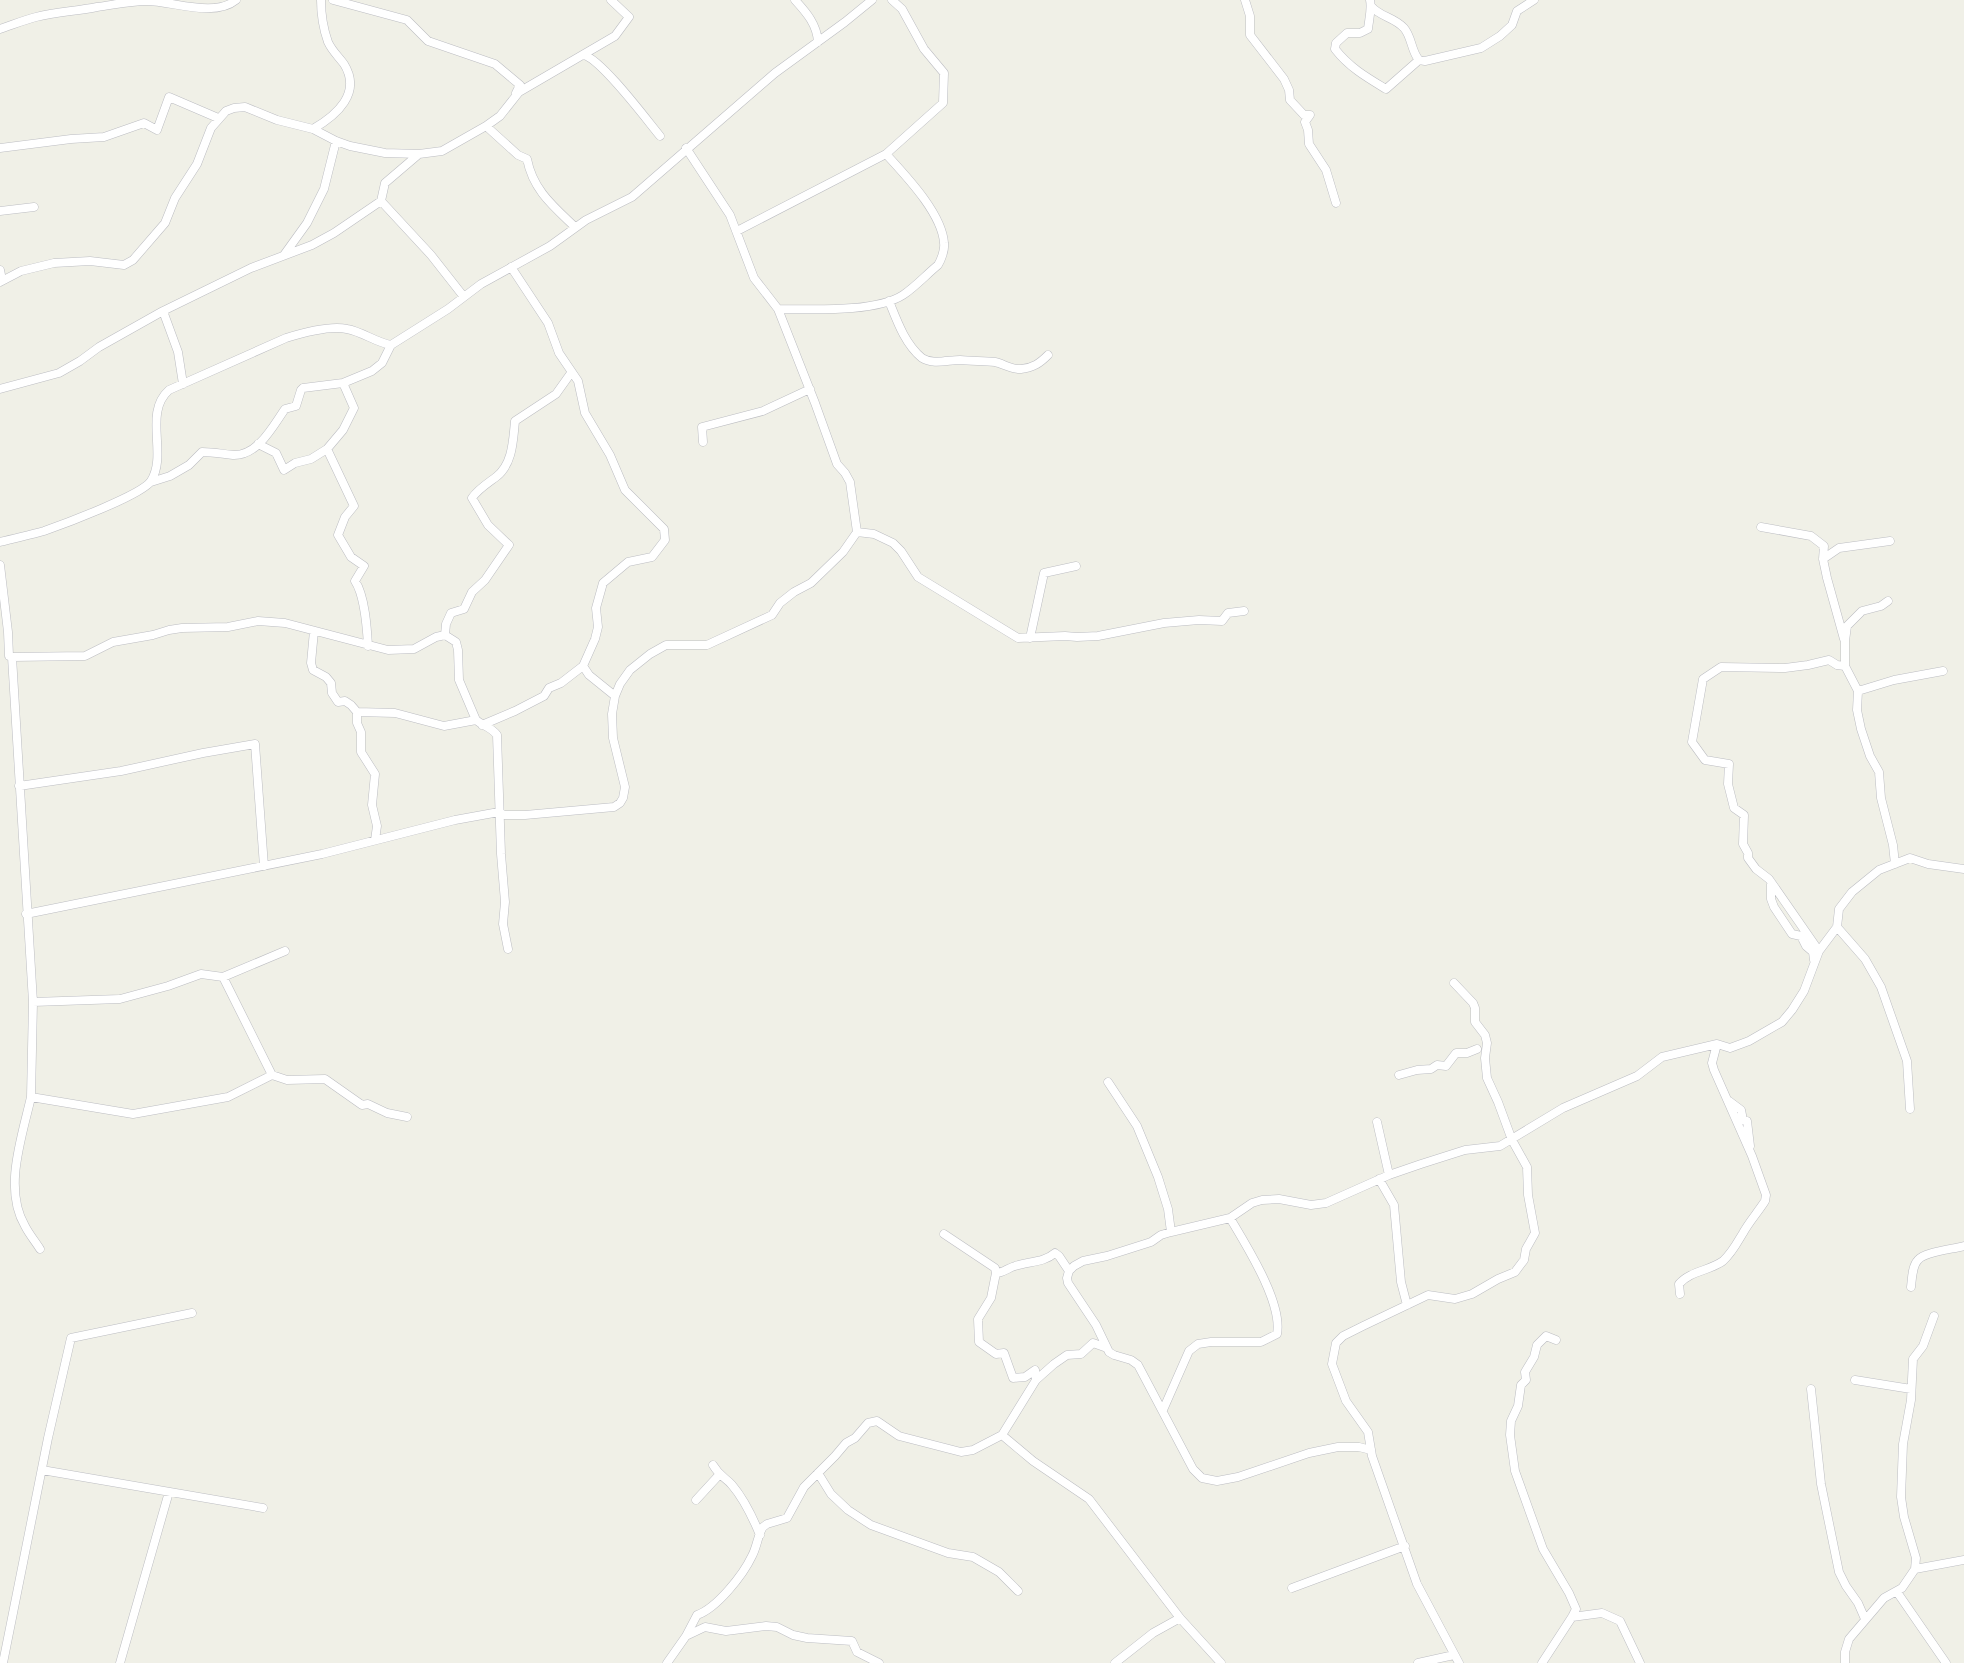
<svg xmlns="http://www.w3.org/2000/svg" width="1964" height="1663" font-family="Commissioner,sans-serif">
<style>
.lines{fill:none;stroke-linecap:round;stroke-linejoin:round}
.street-casing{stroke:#bcbdc2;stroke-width:9}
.street{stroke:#fff;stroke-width:8}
</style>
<rect width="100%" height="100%" fill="#f0f0e7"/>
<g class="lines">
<!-- street casing -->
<g class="street-casing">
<path id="street" d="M333 0 407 20 428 41 495 64 520 85 516 93
M795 0C807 13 817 25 818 42
M1245 0 1250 16V35L1284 79 1289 90 1290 100 1304 115H1310L1305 122 1308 130 1309 144 1326 170 1336 203
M1370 0C1372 9 1369 19 1368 29L1360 33H1347L1336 43 1335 49C1349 67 1366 77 1386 89L1419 60
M1371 6C1380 17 1394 17 1404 28 1412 37 1411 51 1419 60
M0 29C12 25 24 20 36 17 56 12 77 11 97 7 113 5 130 1 146 1 173 1 214 18 236 0
M584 55C602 60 646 119 660 136
M1419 60 1425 61 1481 48 1500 36 1512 25 1517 11 1534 0
M486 126 518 155 527 159C533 190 553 206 575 227
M313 129C337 115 362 93 344 64 339 57 332 51 328 42 323 28 321 15 321 0
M0 148 71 139 104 137 144 123 157 130 169 97 218 118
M381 201 431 255 464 297
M0 211 34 207
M737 231 886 154
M284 255 307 223 324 189 336 141
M0 270 2 280
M0 282 21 271 54 263 90 261 124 265 133 260 165 223 175 198 197 164 211 128 226 111 234 108 245 107 277 120 313 129 336 141 350 146 385 153 419 154
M889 301C897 321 905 344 922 358 933 365 948 360 960 360 971 361 984 361 995 362 1004 364 1012 370 1021 369 1033 368 1040 363 1048 355
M778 309C811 309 875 313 903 295 915 287 926 275 938 265 941 260 945 250 944 243 942 213 905 175 886 154L943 103 944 73 924 49 902 9 892 0
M163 311 178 352 183 384
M0 389 59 373 80 361 99 347 163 311 251 268 312 245 334 233 381 201 385 183 419 154 442 151 486 126 500 116 519 92 615 36 629 17 611 0
M703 442 702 427 763 411 810 389
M258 444 276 453 284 470 295 463 311 459 327 449 343 430 354 408 343 383
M327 449 354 506 345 517 338 535 351 557 364 566 355 581C365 596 367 628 368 646
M151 482 170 476 189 465 202 452C212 452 223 454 233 455 258 456 273 426 285 409L296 406 301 390 303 388 343 383 372 371 382 363 391 345 448 309 481 284 550 246 586 220 632 197 775 73 845 22 872 0
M1761 527 1811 536 1824 546 1823 559 1827 578 1844 639
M857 532 874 534 893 543 901 551 918 577 1018 638 1065 636 1077 637 1098 636 1164 623 1199 620 1222 621 1228 613 1244 611
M0 542C15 538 30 535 44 531 64 524 142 495 151 481 168 454 143 413 169 390L286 338C302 333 329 325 347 329 363 332 375 342 391 345
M1823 559 1839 548 1890 541
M0 565 8 632 9 656 12 657 33 1002 31 1097 133 1114 228 1097 272 1075 223 977
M1888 601 1881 606 1862 611 1847 626 1845 641V666L1858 691 1857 710 1861 729 1870 756 1879 772 1881 798 1893 845 1895 864
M314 631 311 663 313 670 326 677 331 683 332 693 338 702 345 701 351 705 357 712V723L361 732V752L375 774 372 805 377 826 375 840
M445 635 446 624 451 613 464 609 472 592 485 580 509 545 488 525 472 498C478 489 488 483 496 477 513 464 513 440 515 421L556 394 571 373
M1030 638 1044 573 1076 566
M12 657 85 656 113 642 153 635 169 630 182 628 228 627 258 621 285 623 388 650 414 649 436 637 445 635 456 642 458 650 459 680 476 720C483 726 491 727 497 735L501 854 505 902 503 924 508 949
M583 666 589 675 615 696
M1858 691 1894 680 1943 671
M357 712 395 713 444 726 476 720
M482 725 515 711 544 696 549 688 561 683 583 666 595 639 598 627 596 608 603 583 628 562 652 557 665 540 664 529 625 490 610 455 585 413 578 381 559 353 548 323 511 267
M19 786 121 771 203 753 255 744 264 866
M1771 882V899L1774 907 1792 934 1801 936 1806 946 1813 952 1814 960
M26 914 322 854 455 820 499 812 504 815H525L614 807 620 803 623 798 625 787 613 738 612 714 615 696 620 684 630 670 650 654 666 645H707L772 615 780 603 794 592 811 583 843 552 857 532 850 482 845 473 837 464 815 403 778 309 754 278 730 215 686 148
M1837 927 1865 959 1881 987 1907 1061 1910 1109
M1819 951 1769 879 1756 869 1748 858V853L1743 844 1744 815 1734 808 1728 784 1729 764 1705 760 1692 742 1703 679 1721 667 1785 668 1808 665 1829 660 1837 665 1845 666
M1454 983 1473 1003 1475 1008V1022L1485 1035 1487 1043 1485 1058 1487 1078 1498 1102 1512 1140 1527 1167 1528 1195 1535 1233 1526 1249 1524 1260 1515 1272 1498 1279 1472 1294 1455 1299 1428 1295 1363 1326 1343 1336 1336 1343 1332 1364 1346 1401 1368 1432 1372 1456 1417 1584 1459 1663
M33 1002 120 999 168 986 201 974 223 977 285 951
M272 1075 287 1080 325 1079 362 1105 368 1104 387 1113 407 1117
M1399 1075 1417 1070 1431 1069 1437 1065 1446 1066 1456 1053H1467L1477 1049
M1108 1082 1137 1126 1158 1177 1168 1209 1171 1232
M31 1097C22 1137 3 1189 25 1226 29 1234 35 1241 40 1249
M1729 1101 1741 1110 1743 1120 1747 1121 1750 1146
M1377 1122 1389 1175
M1379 1179 1394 1205 1401 1282 1407 1305
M944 1234 995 1268 996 1273 991 1298 978 1319 979 1342 996 1354 1004 1353 1013 1378 1025 1377 1035 1370 1036 1380
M996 1273C1003 1273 1008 1268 1015 1266 1030 1261 1043 1263 1055 1253L1059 1256 1069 1271
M1911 1287C1912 1279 1912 1266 1918 1260 1924 1252 1954 1249 1964 1246
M1680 1294 1679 1284C1690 1271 1709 1271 1723 1261 1732 1253 1737 1243 1743 1233 1749 1222 1758 1212 1765 1201L1766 1195 1752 1156 1714 1070 1712 1063 1717 1044
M1855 1380 1911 1389
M1811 1389 1821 1484 1839 1572 1846 1586 1858 1603 1865 1619
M1163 1410 1189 1351 1198 1344 1211 1342H1261L1277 1334C1283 1303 1246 1245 1230 1218
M1002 1435 1033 1461 1089 1499 1180 1618 1221 1663
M1371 1450 1359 1447H1338L1309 1453 1238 1477 1217 1481 1202 1478 1193 1469 1138 1365 1131 1360 1114 1355 1109 1352 1096 1325 1068 1283 1067 1278 1069 1271 1074 1266 1083 1261 1107 1256 1151 1242 1161 1235 1171 1232 1230 1218 1252 1203 1262 1200 1279 1199 1311 1205 1326 1203 1389 1175 1421 1164 1465 1150 1500 1146 1563 1108 1637 1076 1662 1057 1717 1044 1730 1048 1749 1041 1782 1022 1792 1010 1804 991 1819 951 1837 927 1839 909 1852 892 1879 870 1910 858 1928 864 1964 869
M713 1465C720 1477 725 1477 732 1485 744 1499 753 1518 760 1535
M42 1470 263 1508
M818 1473 831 1494 848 1510 871 1525 948 1553 973 1557 999 1572 1018 1591
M696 1500 719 1475
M1915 1569 1964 1560
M1292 1588 1405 1546
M1897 1592 1946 1663
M1572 1617 1602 1613 1620 1621 1640 1663
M686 1636 705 1627 726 1631 766 1626 777 1627 793 1635 807 1638 852 1641 857 1652 879 1663
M3 1663 48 1438 71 1338 192 1313
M120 1663 169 1492
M667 1663 686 1636 697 1615C717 1608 743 1575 752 1556 757 1547 758 1534 763 1527L767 1524 787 1518 804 1487 835 1456 846 1443 855 1438 868 1423 877 1421 899 1436 961 1452 973 1450 1002 1435 1036 1380 1054 1364 1067 1355 1081 1354 1093 1343 1107 1348
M1115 1663 1153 1633 1180 1618
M1418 1663 1454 1655
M1542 1663 1572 1617 1576 1609 1569 1593 1543 1549 1515 1471 1510 1435 1511 1421 1518 1406 1521 1385 1526 1380 1525 1372 1534 1357 1537 1345 1546 1336 1556 1340
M1845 1663V1652L1849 1639 1884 1598 1902 1588 1915 1569 1916 1558 1904 1517 1901 1497 1903 1444 1911 1400 1913 1359 1923 1346 1934 1316"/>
</g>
<!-- street -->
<use href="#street" class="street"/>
</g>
</svg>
